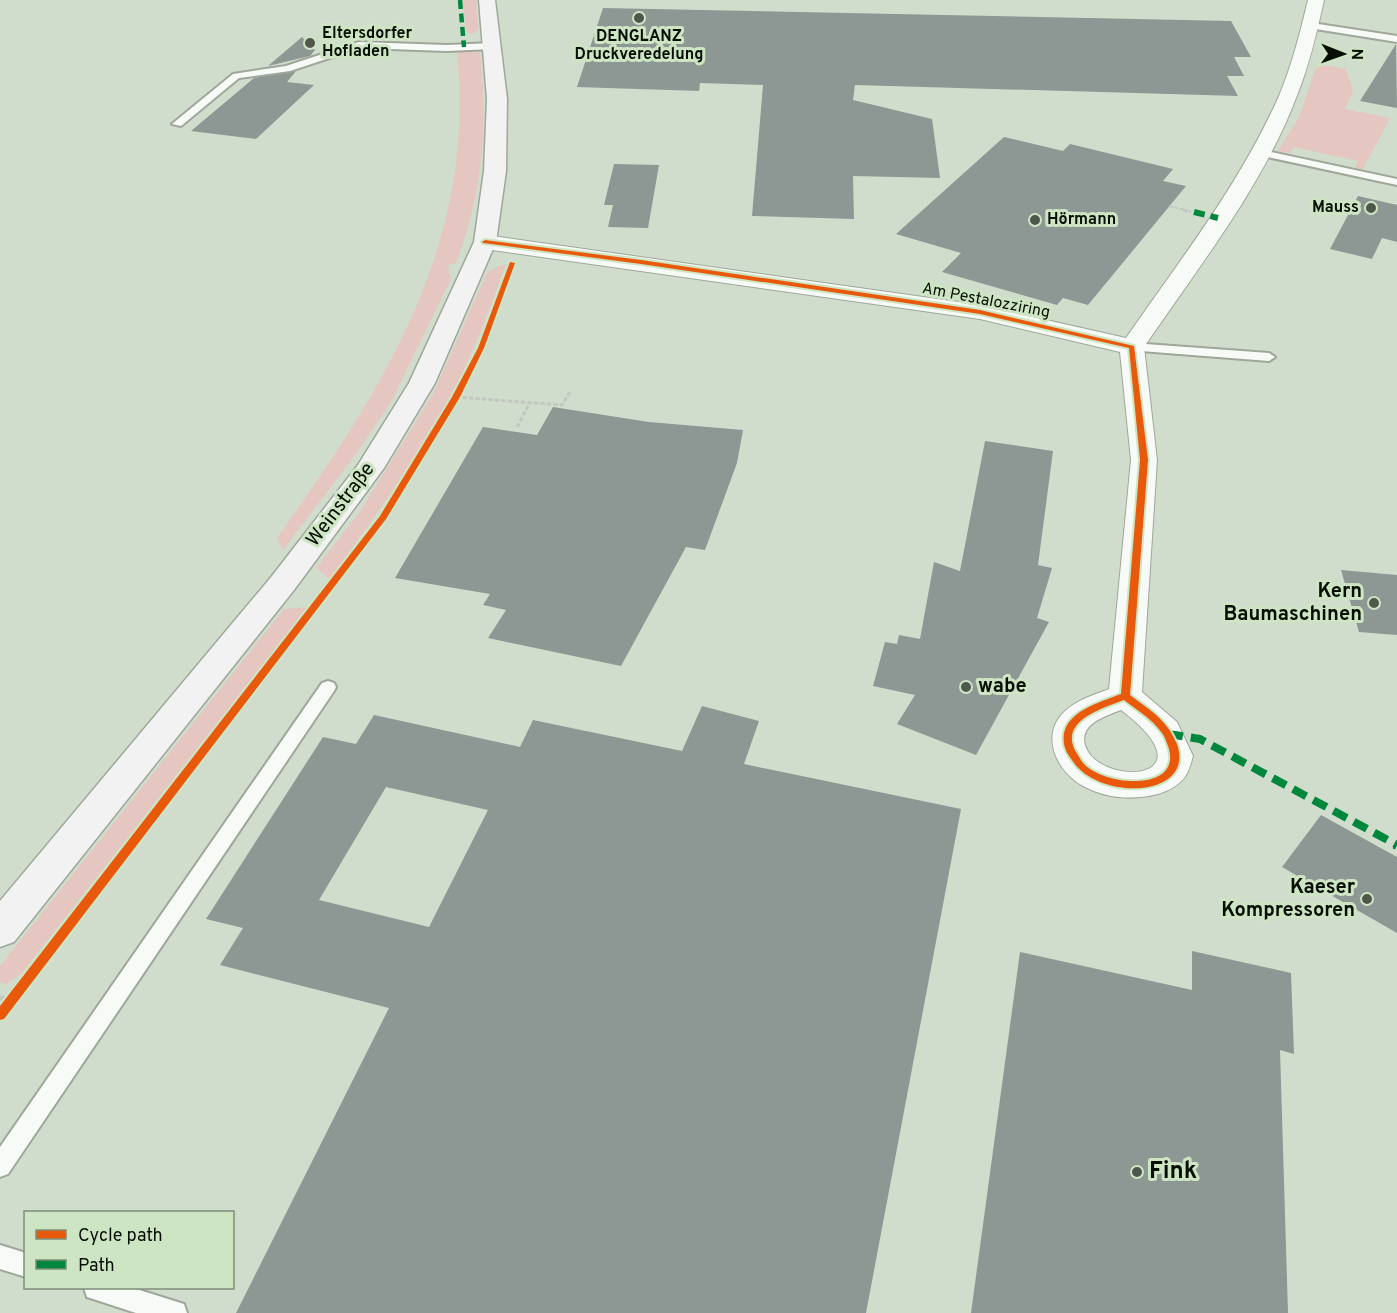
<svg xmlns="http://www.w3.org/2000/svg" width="1397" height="1313" font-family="Overpass,sans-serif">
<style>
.green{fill:#e5c6c0}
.building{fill:#8d9794;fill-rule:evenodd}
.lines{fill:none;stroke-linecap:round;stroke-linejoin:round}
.lane-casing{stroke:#9ea79a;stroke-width:4}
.street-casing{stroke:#9ea79a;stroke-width:2}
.secondary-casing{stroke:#9ea79a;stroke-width:3}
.path-far2{stroke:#c3c7c2;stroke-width:2;stroke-dasharray:4 1.5;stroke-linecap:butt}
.path-far1{stroke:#c3c7c2;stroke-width:3;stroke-dasharray:4.5 2;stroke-linecap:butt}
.path{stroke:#c3c7c2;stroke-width:5;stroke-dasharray:8 4;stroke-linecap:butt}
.lane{fill:#f8faf7;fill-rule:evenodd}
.street{fill:#f8faf7;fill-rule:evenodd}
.secondary{fill:#f1f2f1;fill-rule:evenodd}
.quiet-far3{stroke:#00873e;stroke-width:4.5;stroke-dasharray:9 4.5;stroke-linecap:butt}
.quiet-far2{stroke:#00873e;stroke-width:6;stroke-dasharray:11 6;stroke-linecap:butt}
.quiet-far1{stroke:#00873e;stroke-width:8;stroke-dasharray:15 8;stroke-linecap:butt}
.quiet{stroke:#00873e;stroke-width:10;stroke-dasharray:20 10;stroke-linecap:butt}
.cycleway-casing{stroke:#cee5c4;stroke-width:4}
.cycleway{fill:#e8590c;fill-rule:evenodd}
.poi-dot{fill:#4e574b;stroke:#cee5c4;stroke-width:2}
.labels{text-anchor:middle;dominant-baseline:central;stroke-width:6;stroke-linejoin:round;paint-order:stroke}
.far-poi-label{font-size:16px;font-weight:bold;fill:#070f05;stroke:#cee5c4;text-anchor:start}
.far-street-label{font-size:16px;fill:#070f05;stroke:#cee5c4}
.street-label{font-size:20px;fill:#070f05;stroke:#cee5c4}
.poi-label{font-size:20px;font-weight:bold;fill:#070f05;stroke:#cee5c4;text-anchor:end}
.near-poi-label{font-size:24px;font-weight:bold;fill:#070f05;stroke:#cee5c4;text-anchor:start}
</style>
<rect width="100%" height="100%" fill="#d1ddcc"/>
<!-- green -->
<path class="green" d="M463 0H476L478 29 474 34 466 32Z
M457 52H480C488 126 483 193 456 263L448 265 451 279 391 402 356 454 283 550 277 538C383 389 477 244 457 52Z
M1317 64 1346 69 1353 91 1345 109 1390 118 1363 169 1355 168 1358 161 1294 147 1289 153 1278 151 1300 115Z
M506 264C490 309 473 354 451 395 416 460 373 520 329 579L316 568 359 513 433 394 487 273 498 266Z
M308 607 21 974 6 984 0 982V966L284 609Z"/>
<!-- building -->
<path class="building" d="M603 8 1231 21 1251 57H1234L1244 76H1227L1238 96 855 85 853 100 932 119 940 178 853 176 854 219 752 216 763 85 700 83 699 91 577 87Z
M302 37 315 50 310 56 268 66Z
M1396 44 1397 108 1360 101Z
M296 71 287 82 314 85 256 139 191 131 254 78Z
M1004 137 1063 151 1070 144 1173 169 1163 181 1186 186 1088 305 1063 298 1057 305 942 272 961 253 896 234Z
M614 164 659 165 648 228 608 227 613 205H604Z
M1358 196 1397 205V242L1382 238 1372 259 1330 249Z
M553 407 649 422 743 430 737 463 705 550 686 547 621 666 488 638 506 610 483 605 490 594 395 578 483 427 537 435Z
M985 441 1053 451 1038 565 1052 568 1037 618 1049 622 976 755 897 724 915 695 873 686 885 642 897 644 899 635 920 639 934 562 960 571Z
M1341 570 1397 575V635L1359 632Z
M702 706 759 721 744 764 961 809 866 1313H236L389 1008 220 965 243 928 206 919 323 737 356 744 374 715 520 747 533 720 682 751ZM386 787 488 810 429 927 319 900Z
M1321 815 1397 857V933L1282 867Z
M1192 951 1291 973 1294 1054 1280 1050 1288 1313H971L1020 952 1192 990Z"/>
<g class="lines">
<!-- lane casing -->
<g class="lane-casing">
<path id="lane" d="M1312 23 1397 36V42L1309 28 1308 26Z
M359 42 447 45 493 43 498 46 493 49 447 51 360 48 290 71 239 78 181 126 172 124 233 74 286 66Z
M1262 150 1397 179V185L1258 155 1257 153Z
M1132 343 1269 353 1275 357 1269 361 1128 350 1126 347Z
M328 681 334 683 336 687 334 691 8 1174 0 1177V1147L322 683Z
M0 1245 26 1253V1277L0 1269Z
M84 1288H133L184 1304 187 1313H136L87 1297Z"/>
</g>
<!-- street casing -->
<g class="street-casing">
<path id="street" d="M1308 0H1324C1317 32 1310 62 1298 93 1264 185 1199 266 1144 347L1157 460 1142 692 1177 722 1193 756C1191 763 1189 771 1185 777 1178 786 1168 791 1158 794 1134 800 1108 799 1085 787 1058 774 1039 736 1064 712 1076 700 1094 695 1109 689L1131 460 1120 352 980 319 485 249 477 247 474 242 477 237 485 235 980 305 1126 338C1180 260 1240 184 1279 96 1292 65 1300 33 1308 0ZM1121 710C1216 782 1098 788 1085 745 1079 724 1106 716 1121 710Z"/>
</g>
<!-- secondary casing -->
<g class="secondary-casing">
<path id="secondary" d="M479 0H495L507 99 506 171 496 242 435 383 384 468 294 590 14 942 0 947V901L272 576 358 465 409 383 474 242 484 171 487 99Z"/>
</g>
<!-- path-far2 -->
<path class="path-far2" d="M1169 206 1189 211"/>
<!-- path-far1 -->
<path class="path-far1" d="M1183 210 1191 212
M456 397 562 405 570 392
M517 427 530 402"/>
<!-- path -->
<path class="path" d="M0 998 12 999"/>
<!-- lane -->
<use href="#lane" class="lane"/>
<!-- street -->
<use href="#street" class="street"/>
<!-- secondary -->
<use href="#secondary" class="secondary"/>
<!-- quiet-far3 -->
<path class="quiet-far3" d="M460 0 464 47"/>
<!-- quiet-far2 -->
<path class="quiet-far2" d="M1194 212 1218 218"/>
<!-- quiet-far1 -->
<path class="quiet-far1" d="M1168 734 1200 739 1397 845"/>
<!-- quiet -->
<path class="quiet" d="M1395 844 1397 845"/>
<!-- cycleway casing -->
<g class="cycleway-casing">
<path id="cycleway" d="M485 240 641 260 980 310 1134 346 1148 460 1130 695C1143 705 1158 714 1168 728 1172 733 1174 738 1177 744 1196 799 1097 801 1072 760 1068 755 1065 750 1064 744 1059 713 1098 703 1121 694L1140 460 1129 348 980 314 641 264 483 243 482 242ZM1124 700C1137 710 1152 719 1162 733 1165 737 1166 741 1168 746 1184 792 1106 787 1084 764 1081 761 1079 756 1076 752 1058 721 1103 708 1124 700Z
M510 262 515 263 484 348 460 397 386 519 4 1019 0 1020V1006L380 516 452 397 478 348Z"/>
</g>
<!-- cycleway -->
<use href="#cycleway" class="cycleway"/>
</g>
<!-- markers -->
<g class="poi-dot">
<circle cx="639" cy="18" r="6"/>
<circle cx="310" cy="43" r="6"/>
<circle cx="1371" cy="208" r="6"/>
<circle cx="1035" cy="220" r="6"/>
<circle cx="1374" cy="603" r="6"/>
<circle cx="966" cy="687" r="6"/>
<circle cx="1367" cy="899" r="6"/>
<circle cx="1137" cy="1172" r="6"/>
</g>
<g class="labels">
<!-- far-poi labels -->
<g class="far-poi-label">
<text x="322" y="34">Eltersdorfer<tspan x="322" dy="18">Hofladen</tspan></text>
<text x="639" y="37" text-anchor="middle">DENGLANZ<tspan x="639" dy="18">Druckveredelung</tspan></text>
<text x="1359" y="208" text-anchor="end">Mauss</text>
<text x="1047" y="220">Hörmann</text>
</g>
<!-- far-street labels -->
<g class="far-street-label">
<text transform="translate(986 301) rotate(11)">Am Pestalozziring</text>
</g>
<!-- street labels -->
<g class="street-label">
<text transform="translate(341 505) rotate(-53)">Weinstraße</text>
</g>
<!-- poi labels -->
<g class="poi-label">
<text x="1362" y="592">Kern<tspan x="1362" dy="23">Baumaschinen</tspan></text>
<text x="978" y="687" text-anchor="start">wabe</text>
<text x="1355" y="888">Kaeser<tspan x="1355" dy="23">Kompressoren</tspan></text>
</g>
<!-- near-poi labels -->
<g class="near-poi-label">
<text x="1149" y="1172">Fink</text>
</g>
</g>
<!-- legend -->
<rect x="24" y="1211" width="210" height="78" fill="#cee5c4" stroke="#7e8f78" stroke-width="1.5"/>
<rect x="36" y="1230" width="30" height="9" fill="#e8590c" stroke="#7e8f78" stroke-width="1.5"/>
<text x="78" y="1241" font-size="18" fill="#070f05">Cycle path</text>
<rect x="36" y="1260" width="30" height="9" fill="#00873e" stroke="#7e8f78" stroke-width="1.5"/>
<text x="78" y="1271" font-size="18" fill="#070f05">Path</text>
<!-- north arrow -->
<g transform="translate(1343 54) rotate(91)" stroke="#cee5c4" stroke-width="4.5" paint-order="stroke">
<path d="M0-4.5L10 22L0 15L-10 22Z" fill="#070f05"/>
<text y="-9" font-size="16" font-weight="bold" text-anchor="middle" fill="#070f05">N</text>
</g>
</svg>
